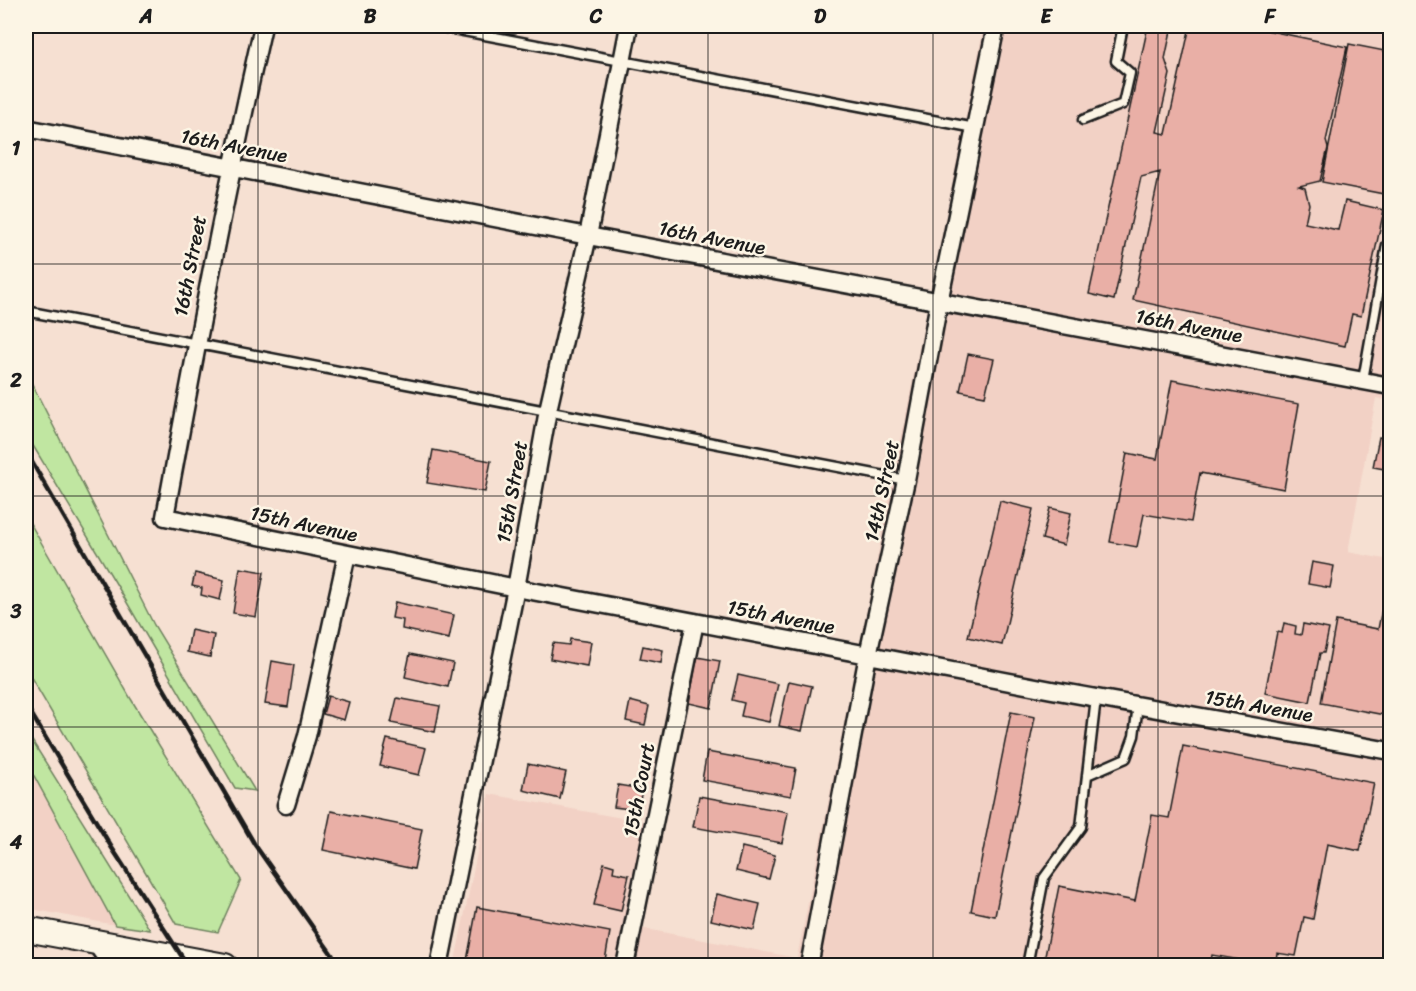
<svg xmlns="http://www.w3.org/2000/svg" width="1416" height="991" font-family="Sriracha,sans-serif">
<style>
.built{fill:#f2d1c5}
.green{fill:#c0e6a1;stroke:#6e815e;stroke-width:1.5}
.building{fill:#e9afa6;stroke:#1c1c1c;stroke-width:1.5}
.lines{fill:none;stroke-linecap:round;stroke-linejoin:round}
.service-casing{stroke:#1c1c1c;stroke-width:13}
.minor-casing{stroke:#1c1c1c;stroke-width:21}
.secondary-casing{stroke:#1c1c1c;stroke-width:28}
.service{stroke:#fcf5e5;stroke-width:8}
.minor{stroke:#fcf5e5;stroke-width:16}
.secondary{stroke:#fcf5e5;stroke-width:24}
.rail{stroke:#1c1c1c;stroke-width:4.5}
.grid{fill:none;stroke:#1c1c1c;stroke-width:1.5;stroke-opacity:0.55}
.labels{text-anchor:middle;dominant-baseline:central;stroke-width:5;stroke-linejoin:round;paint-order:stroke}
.street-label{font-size:20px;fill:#1c1c1c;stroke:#fcf5e5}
.neatline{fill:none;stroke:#1c1c1c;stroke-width:2}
.grid-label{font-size:20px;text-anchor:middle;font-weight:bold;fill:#1c1c1c}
</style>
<rect width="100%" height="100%" fill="#f6e0d2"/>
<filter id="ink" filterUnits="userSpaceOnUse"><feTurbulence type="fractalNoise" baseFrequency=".0167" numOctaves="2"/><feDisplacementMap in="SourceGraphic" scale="12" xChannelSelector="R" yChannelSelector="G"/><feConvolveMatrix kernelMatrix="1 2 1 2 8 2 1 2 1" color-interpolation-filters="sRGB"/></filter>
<g filter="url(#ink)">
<!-- built -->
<path class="built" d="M984 26H1390V401L1376 398 1348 552 1390 560V941L1385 965 454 966 489 794 661 825 641 928 797 958Z
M26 761 115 925 26 908Z"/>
<!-- green -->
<path class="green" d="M26 372 154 625 255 791 235 788 115 582 26 434Z
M26 516 131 699 241 880 218 932 176 924 26 669Z
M26 731 150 930 115 925 26 761Z"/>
<!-- building -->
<path class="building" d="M1148 26H1172L1165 59 1170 74 1157 132 1166 134 1190 26H1247L1347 47 1326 141 1328 148 1320 181 1299 186 1305 188 1309 204 1305 223 1338 230 1345 201 1384 210 1361 316 1352 314 1345 346 1133 300 1160 172 1141 177 1114 300 1089 294Z
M1349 44 1390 52 1389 195 1322 182Z
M968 354 994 359 985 396 960 391Z
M1172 380 1299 404 1284 489 1200 473 1191 522 1144 514 1137 547 1110 542 1127 453 1157 459Z
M1379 437 1390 439V470L1373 467Z
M433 450 491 461 485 492 427 483Z
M1000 501 1033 509 1002 645 968 637Z
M1050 508 1071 513 1064 545 1042 539Z
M1312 562 1334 566 1330 588 1308 584Z
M240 568 264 572 256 617 233 613Z
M1390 569V716L1321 703 1336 621 1378 629Z
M195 573 224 580 220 600 201 595 202 588 192 586Z
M395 602 454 615 449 639 402 629 403 620 392 618Z
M1284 623 1296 626 1295 634 1301 635 1303 624 1329 629 1324 653H1320L1310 702 1265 693 1277 632 1282 633Z
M191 630 214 635 210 657 187 652Z
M570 639 591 642 587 666 550 659 553 643 569 645Z
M643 646 663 650 661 663 640 659Z
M410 654 453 663 448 687 405 677Z
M697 657 720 661 711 708 689 703Z
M272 661 294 665 288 707 265 704Z
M738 675 778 684 769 722 741 716 744 703 732 700Z
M789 681 812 686 802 731 779 726Z
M328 696 349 702 344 720 323 714Z
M397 698 440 706 435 732 391 723Z
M630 701 649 706 645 725 626 721Z
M1011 712 1035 717 995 916 971 911Z
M387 739 426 748 419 775 380 766Z
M1183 746 1374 783 1360 851 1327 844 1313 919 1304 917 1296 956 1277 953 1275 966 1212 955 1210 966H1043L1059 886 1135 901 1152 815 1169 818Z
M707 752 796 768 791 796 702 780Z
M528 764 566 772 560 799 523 790Z
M618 785 642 789 638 810 614 807Z
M699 796 788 812 782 843 693 827Z
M331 811 422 829 414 869 323 850Z
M742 847 775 855 769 879 736 871Z
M604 863 614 866 613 872 629 875 621 911 594 905Z
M717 894 760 904 754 930 711 920Z
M477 907 610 932 604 966H466Z"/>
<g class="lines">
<!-- service casing -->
<g class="service-casing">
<path id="service" d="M437 26 975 128
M1083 120 1123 104 1130 73 1116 61 1123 26
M26 311 906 480
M1363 380 1387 245 1390 242
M1087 775 1126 758 1134 736 1138 705
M1027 966 1044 878 1081 827 1096 698"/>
</g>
<!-- minor casing -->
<g class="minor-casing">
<path id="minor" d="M263 26C226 188 195 352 165 517L516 588 1052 690 1390 751
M26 128 588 236 1390 386
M286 805 307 736 347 554
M94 941 112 966
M439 966 516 588 548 410 588 236 629 26
M625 966 695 622
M809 966 868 655 906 480 939 302 996 26"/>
</g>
<!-- secondary casing -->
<g class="secondary-casing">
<path id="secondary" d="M26 929 225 966"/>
</g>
<!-- service -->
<use href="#service" class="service"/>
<!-- minor -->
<use href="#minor" class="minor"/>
<!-- secondary -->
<use href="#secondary" class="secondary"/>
<!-- rail -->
<path class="rail" d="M26 452 255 845 340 966
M26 705 112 848 188 966"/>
</g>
</g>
<!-- grid -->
<path class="grid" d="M258 26V966M483 26V966M708 26V966M933 26V966M1158 26V966M26 264H1390M26 496H1390M26 727H1390"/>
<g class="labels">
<!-- street labels -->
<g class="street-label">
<text transform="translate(234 146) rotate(11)">16th Avenue</text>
<text transform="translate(712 238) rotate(11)">16th Avenue</text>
<text transform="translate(190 266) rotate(-79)">16th Street</text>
<text transform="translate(1189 326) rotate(11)">16th Avenue</text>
<text transform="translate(882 491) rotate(-78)">14th Street</text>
<text transform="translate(512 492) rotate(-80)">15th Street</text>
<text transform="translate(304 524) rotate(12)">15th Avenue</text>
<text transform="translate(781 617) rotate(11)">15th Avenue</text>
<text transform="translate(1259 706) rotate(10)">15th Avenue</text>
<text transform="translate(639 790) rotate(-79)">15th Court</text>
</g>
</g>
<!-- margin -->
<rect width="1416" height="991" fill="none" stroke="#fcf5e5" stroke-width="66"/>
<rect x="33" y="33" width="1350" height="925" class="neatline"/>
<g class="grid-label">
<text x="146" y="23">A</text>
<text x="370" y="23">B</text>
<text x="596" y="23">C</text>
<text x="820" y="23">D</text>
<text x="1046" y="23">E</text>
<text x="1270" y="23">F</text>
<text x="16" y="155">1</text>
<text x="16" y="387">2</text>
<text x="16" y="618">3</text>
<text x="16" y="849">4</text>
</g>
</svg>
